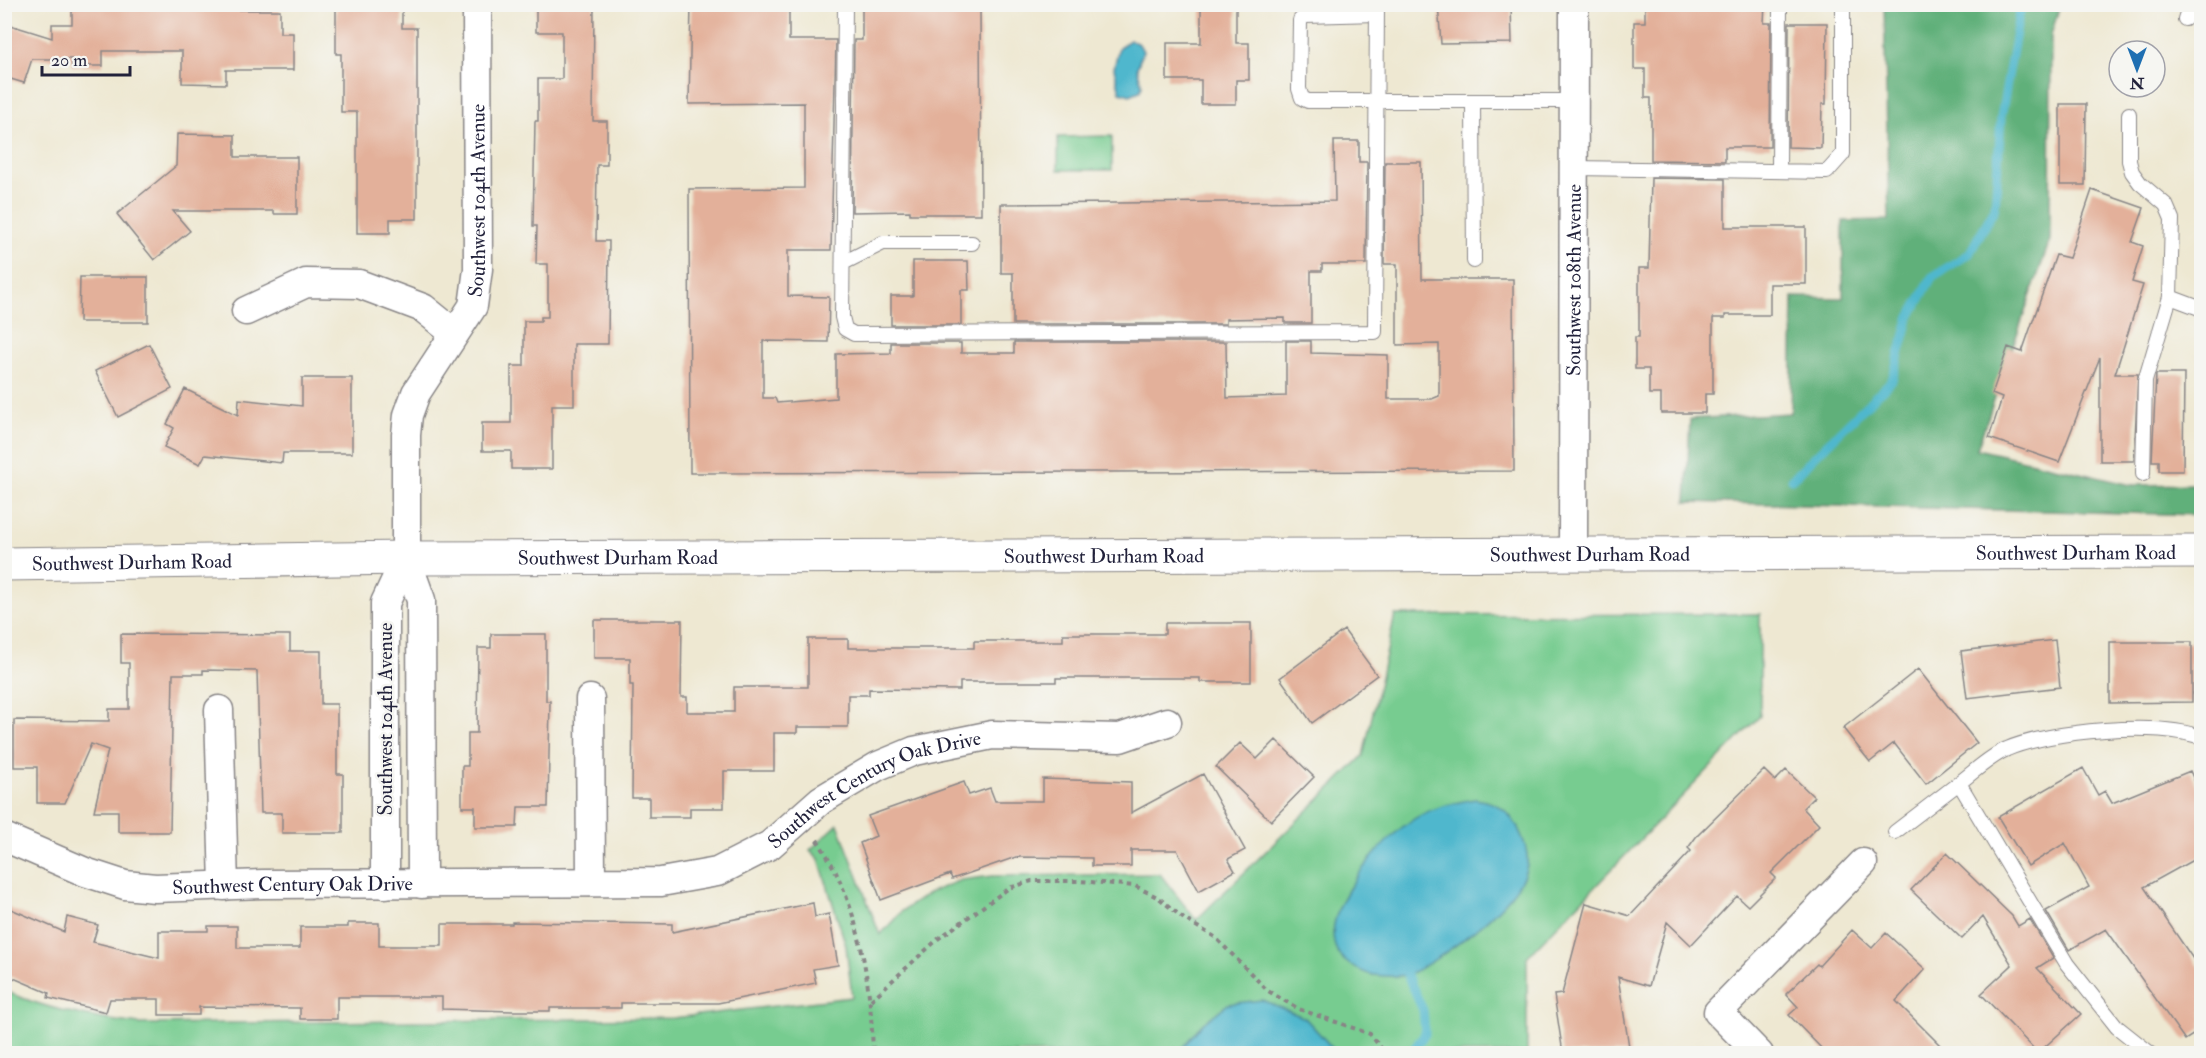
<svg xmlns="http://www.w3.org/2000/svg" width="2206" height="1058" font-family="'IM FELL Double Pica',serif">
<style>
.green{fill:#77cc90;stroke:#4c7766;stroke-width:1.5}
.forest{fill:#61b07a;stroke:#42695a;stroke-width:1.5}
.water{fill:#4fb7cd;stroke:#386c84;stroke-width:1.5}
.lines{fill:none;stroke-linecap:round;stroke-linejoin:round}
.stream{stroke:#4fb7cd;stroke-width:9}
.building{fill:#e3b09a}
.lane-casing{stroke:#888586;stroke-width:16}
.street-casing{stroke:#888586;stroke-width:31}
.primary-casing{stroke:#888586;stroke-width:35}
.path{stroke:#888586;stroke-width:4;stroke-dasharray:4.5 4.5;stroke-linecap:butt}
.lane{stroke:#fff;stroke-width:14}
.street{stroke:#fff;stroke-width:28}
.primary{stroke:#fff;stroke-width:33}
.labels{text-anchor:middle;dominant-baseline:central;stroke-width:5;stroke-linejoin:round;paint-order:stroke}
.street-label{font-size:20px;fill:#22223b;stroke:#f6f6f2}
</style>
<rect width="100%" height="100%" fill="#f6f6f2"/>
<filter id="ink" filterUnits="userSpaceOnUse"><feTurbulence type="fractalNoise" baseFrequency=".0167" numOctaves="2"/><feDisplacementMap in="SourceGraphic" scale="12" xChannelSelector="R" yChannelSelector="G"/><feConvolveMatrix kernelMatrix="1 2 1 2 8 2 1 2 1" color-interpolation-filters="sRGB"/></filter>
<filter id="wash" filterUnits="userSpaceOnUse"><feTurbulence type="fractalNoise" baseFrequency=".008" numOctaves="4" result="noise"/><feDisplacementMap in="SourceGraphic" scale="24" xChannelSelector="R" yChannelSelector="G"/><feGaussianBlur stdDeviation="1.35" result="paint"/><feColorMatrix in="noise" values="0 0 0 0 0 0 0 0 0 0 0 0 0 0 0 0 0 1.4 0 .05"/><feComposite in="paint" operator="in"/></filter>
<g filter="url(#wash)">
<rect width="100%" height="100%" fill="#eee8d2"/>
<!-- green -->
<path class="green" d="M1112 136V170H1058V137Z
M1760 614V716L1527 957V1053L5 1054V991C48 1010 93 1019 140 1024L673 1018 852 997 846 946 819 859 810 850 838 824 880 935 902 911 931 892 961 880 993 876 1160 874 1196 920 1363 756 1395 615Z"/>
<!-- forest -->
<path class="forest" d="M1884 5H2060L2051 35 2050 240 1977 449 2131 485 2201 484V515L1686 502 1690 419 1791 413 1793 297 1843 298V221L1889 220Z"/>
<!-- water -->
<path class="water" d="M1130 40 1139 44 1143 51 1137 68 1142 85 1140 91 1130 95 1120 92 1114 68 1119 47Z
M1476 799C1483 801 1492 802 1498 806 1515 815 1532 850 1526 869 1516 905 1442 959 1409 974 1399 978 1384 976 1373 975 1363 973 1357 969 1349 964 1300 931 1378 844 1408 823 1429 808 1451 803 1476 799Z
M1262 1000 1305 1018 1337 1053H1178L1201 1025 1228 1004Z"/>
<g class="lines">
<!-- stream -->
<path class="stream" d="M1792 479 1892 380 1909 319 1932 277 1969 254 1995 208 2001 117 2019 15 2024 4
M1407 975 1423 1010 1425 1034 1410 1054"/>
</g>
<g id="blocks">
<!-- building -->
<path class="building" d="M536 4H594L593 121H607V165H597L596 241H609L608 344H574V405H552V469H511V451H482V423H511V366H524V321H541V317H548V264H536L537 226H533L535 121H538V79H562V32H536Z
M691 4H789V40H836L831 250H788V296L829 297 828 342 763 341V398H775L777 403 836 398V354L891 353V343H961V353H1014V342H1226L1227 398 1286 396V341H1311V353L1388 355V399H1432L1439 396V344L1397 345V264H1384L1385 162H1421L1422 279H1513L1514 471 690 473 689 189 804 188V103L689 104Z
M862 4 980 6 981 214H910V211L852 212 854 40H862Z
M1438 4H1511L1512 43 1441 44Z
M1645 4H1765L1764 23H1771L1770 147H1725V161L1651 160V98H1645V69H1634V22H1645Z
M72 5H229V10H280V33H293V70H226V84L182 83V51H103V66H72V59H32L24 83 4 77V23L52 38V24H72Z
M336 5H402V28H417V219H390V233H357V112H341V54H336Z
M1201 5H1236V43H1249V80H1236V104H1201V80H1167V43H1201Z
M1789 23H1827L1826 104H1822L1821 148 1788 147Z
M2060 104H2086L2085 185H2060Z
M177 134 235 135V157H297V214H274V211H173L190 231 154 260 117 214 176 166Z
M1334 141H1359V162H1367L1366 264H1322V271H1311V323H1285V318L1226 319V324H1013V273H1001V204L1335 201Z
M1651 178 1725 179V227H1806V284H1770V315H1725V318H1713V394H1705V413H1661V394H1649V369H1635V337H1639V268H1649Z
M2092 190 2144 208 2132 242 2143 246 2132 282 2143 285 2115 374H2138L2134 461H2100V357L2059 462 1989 438 2002 398 1992 394 2008 347 2022 352 2056 255 2069 258Z
M913 261H968L969 290H961V325H891V296H913Z
M80 277H148V322H79Z
M149 344 172 389 118 417 95 371Z
M2156 374H2184L2183 471H2159V461H2152Z
M302 378H352V453H283L282 463 205 455 200 464 164 447 174 428 167 424 185 389 238 415 239 399 302 406Z
M594 620H682L681 697H687V712H734V687H808V639H848V648H974V641H1063V634H1165V623H1251V682H1200V678H1056V682H960V690L869 689V695H848V727H797V733H774V771H724V808H690V817H649V798H632L633 685H630V658H594Z
M1344 630 1377 675 1312 723 1280 678Z
M121 634 290 635V651H321V704H337V774H343V833H282V813H261L257 671 203 670V674H173L170 832H118V811H94L108 750 91 744 65 803H37V767H14V720L109 721V709H129V663H121Z
M491 634H546V701H550L548 807H518L517 827H475V807H462V766H468V733H477L478 648H491Z
M2055 640 2060 687 1967 698 1961 651Z
M2110 642H2192V702L2110 703Z
M1918 669 1977 743 1926 784 1894 743 1870 762 1843 728Z
M1276 740 1314 777 1271 821 1216 767 1240 743 1257 759Z
M2083 768 2098 795 2105 791 2112 803 2190 771 2202 797V855L2144 887 2202 972V1029L2185 1040 2106 929 2069 950 2046 911 2089 887 2065 843 2028 866 1998 817Z
M1764 770 1775 781 1786 770 1814 797 1803 808 1819 825 1771 873 1776 878 1748 906 1737 896 1691 945 1667 922 1649 986 1618 977 1630 1053H1563L1554 995 1562 994 1586 903 1630 916 1691 851 1688 848 1696 837Z
M1203 774 1245 850 1228 859 1235 871 1199 891 1177 850H1131V866H1092V858L1016 857 952 879 950 874 881 900 860 843 876 836 868 816 964 782 969 795 990 788 995 801H1043V779L1131 782V813Z
M1947 853 2012 916 2018 926 2030 919 2053 958 2037 968 2081 1014 2038 1053 1981 994 2012 965 1983 917 1962 939 1911 890Z
M813 903 815 917 829 914 838 965 813 969 816 983 718 1003H621V1008H550V1011H512L442 1009V997H337V1019H300V1008L199 1007V1015H159V999H110L106 1012 48 998 49 993 4 974V906L64 932 67 917 98 925 93 942 159 958V931H208V926H237V948H300V927H348V923H379V946H442V924H512V922L672 924V932Z
M1852 930 1872 948 1886 933 1925 969 1896 1001 1948 1053H1826L1789 1015 1798 1007 1786 994 1817 964 1819 966Z"/>
</g>
</g>
<g filter="url(#ink)">
<use href="#blocks" fill-opacity="0" stroke="#888586" stroke-width="1.5"/>
<g class="lines">
<!-- lane casing -->
<g class="lane-casing">
<path id="lane" d="M845 4 842 317 845 329 854 334 1375 332 1377 4
M1377 14 1305 16 1300 20 1299 89 1302 98 1308 101H1575
M2185 19 2190 4
M1473 101 1474 261
M2129 114V161L2132 172 2140 183 2166 205 2172 219 2170 297 2145 381 2143 474
M1574 168 1827 172 1843 154V4
M1779 171 1780 4
M843 263 883 243H972
M2170 297 2202 309
M1895 832 1959 783
M2151 1054 2117 1027 2067 964 1959 783C1974 772 1990 756 2007 749 2048 731 2161 720 2202 738"/>
</g>
<!-- street casing -->
<g class="street-casing">
<g id="street">
<path d="M246 311 306 283 359 284 423 308 454 333"/>
<path id="s1" d="M1573 554 1574 4"/>
<path d="M590 699 591 882"/>
<path d="M219 710 224 886"/>
<path id="s2" d="M4 837 85 872 125 885 155 888 263 884 661 882 717 872 770 845 821 800 878 766 914 751 992 735 1120 738 1167 722"/>
<path d="M385 884V603L406 558"/>
<path id="s3" d="M422 884 421 600 406 558V435L408 415 416 393 473 306 478 269 477 4"/>
<path d="M1759 1054 1718 1012 1863 863"/>
</g>
</g>
<!-- primary casing -->
<g class="primary-casing">
<g id="primary">
<path id="s4" d="M4 564 406 558 2202 552"/>
</g>
</g>
<!-- path -->
<path class="path" d="M817 840C859 900 871 982 873 1054
M871 1000 938 939 1009 888 1032 881H1080L1135 886 1159 898 1184 919 1215 937 1268 991 1299 1009 1370 1034 1386 1054"/>
<!-- lane -->
<use href="#lane" class="lane"/>
<!-- street -->
<use href="#street" class="street"/>
<!-- primary -->
<use href="#primary" class="primary"/>
</g>
</g>
<g class="labels">
<!-- street labels -->
<g class="street-label">
<text stroke="none"><textPath href="#s3" startOffset="705">Southwest 104th Avenue</textPath></text>
<text stroke="none"><textPath href="#s1" startOffset="274">Southwest 108th Avenue</textPath></text>
<text stroke="none"><textPath href="#s4" startOffset="2072">Southwest Durham Road</textPath></text>
<text stroke="none"><textPath href="#s4" startOffset="1586">Southwest Durham Road</textPath></text>
<text stroke="none"><textPath href="#s4" startOffset="1100">Southwest Durham Road</textPath></text>
<text stroke="none"><textPath href="#s4" startOffset="614">Southwest Durham Road</textPath></text>
<text stroke="none"><textPath href="#s4" startOffset="128">Southwest Durham Road</textPath></text>
<text transform="translate(385 719) rotate(-90)">Southwest 104th Avenue</text>
<text stroke="none"><textPath href="#s2" startOffset="904">Southwest Century Oak Drive</textPath></text>
<text stroke="none"><textPath href="#s2" startOffset="298">Southwest Century Oak Drive</textPath></text>
</g>
</g>
<!-- margin -->
<rect width="2206" height="1058" fill="none" stroke="#f6f6f2" stroke-width="24"/>
<!-- north arrow -->
<g transform="translate(2137 69) rotate(180)"><circle r="28" fill="#f6f6f2" stroke="#a1a1a9" stroke-width="1.5"/>
<path d="M0-4.5L10 22L0 15L-10 22Z" fill="#1f6fb2"/>
<text y="-9" font-size="16" font-weight="bold" text-anchor="middle" fill="#22223b">N</text>
</g>
<!-- scale -->
<path d="M42 66v9h88v-9" fill="none" stroke="#22223b" stroke-width="3"/>
<text x="51" y="66" font-size="18" fill="#22223b" stroke="#f6f6f2" stroke-width="4.5" paint-order="stroke">20 m</text>
</svg>
